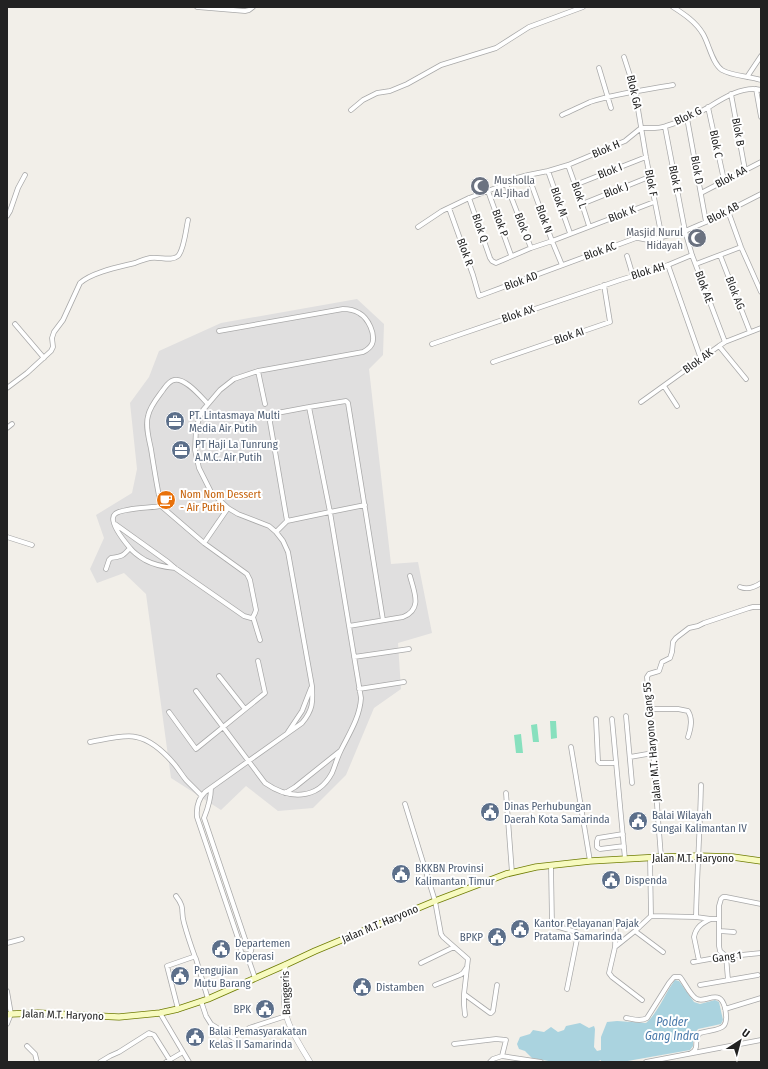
<svg xmlns="http://www.w3.org/2000/svg" width="768" height="1069" font-family="'Fira Sans Condensed',sans-serif">
<style>
.residential{fill:#e0dfdf}
.pitch{fill:#88e0be}
.water{fill:#aad3df}
.lines{fill:none;stroke-linecap:round;stroke-linejoin:round}
.minor-casing{stroke:#a9a9a9;stroke-width:5.5}
.tertiary-casing{stroke:#a9a9a9;stroke-width:6}
.secondary-casing{stroke:#707d05;stroke-width:7}
.minor{stroke:#fff;stroke-width:4}
.tertiary{stroke:#fff;stroke-width:5}
.secondary{stroke:#f7fabf;stroke-width:5.5}
.labels{text-anchor:middle;dominant-baseline:central;stroke-width:4;stroke-linejoin:round;paint-order:stroke}
.street-label{font-size:11px;fill:#222;stroke:#fff}
.worship-label{font-size:11px;fill:#5b616d;stroke:#fff;text-anchor:start}
.service-label{font-size:11px;fill:#4e5e75;stroke:#fff;text-anchor:start}
.food-label{font-size:11px;fill:#c56008;stroke:#fff;text-anchor:start}
.water-label{font-size:12px;font-style:italic;fill:#4a7aab;stroke:#fff}
</style>
<rect width="100%" height="100%" fill="#f2efe9"/>
<!-- residential -->
<path class="residential" d="M357 299 384 324 383 355 369 369 391 564 418 562 432 633 398 643 401 689 374 708 346 775 313 808 278 811 246 786 221 810 171 778 146 594 124 573 97 583 90 569 104 538 96 515 132 493 137 469 130 403 149 377 159 351 221 323Z"/>
<!-- pitch -->
<path class="pitch" d="M550 721H556L557 738 551 739Z
M537 724 539 742H533L531 725Z
M521 734 523 753H516L514 735Z"/>
<!-- water -->
<path class="water" d="M675 980 679 981 694 1002 700 1004 715 1000 719 1002 723 1020 721 1024 698 1029 693 1036V1046L690 1050 622 1062H601V1060L596 1062H554L532 1058 525 1051 519 1049 517 1044 520 1037 530 1034 533 1030 544 1032 551 1027 558 1032 564 1030 566 1026 580 1023 589 1028 594 1026 595 1029 594 1047 597 1051 601 1050V1037L607 1022 617 1021 646 1023C658 1013 665 993 675 980Z"/>
<g class="lines">
<!-- minor casing -->
<g class="minor-casing">
<path id="minor" d="M197 7 245 11 249 10 253 7
M673 7C684 14 696 22 703 34 709 44 712 63 722 70 732 76 749 76 761 80
M624 57 635 91 646 157 662 238
M599 68 611 108
M747 77 761 56
M756 89 761 117
M731 94 745 170
M708 107 724 180
M351 110 363 100 377 93 390 91 407 84 441 65 496 48 529 27 583 7
M562 115C571 111 581 106 590 102 617 93 646 90 673 85
M687 118 706 222
M665 127 685 231 692 255 725 342
M641 128C649 128 659 129 666 126 680 122 697 114 709 107 723 98 744 85 761 90
M568 165 582 204 589 226
M548 171 570 233
M528 175 552 241 562 265
M506 184 531 248
M575 185 646 157
M488 191 511 255
M701 193 761 162
M469 198 490 258 492 261 496 263 531 248 552 241 654 202
M582 204 649 177
M449 208 473 275 479 296 636 238C641 238 645 240 650 240L685 231 706 222 761 194
M728 211 741 247 761 292
M7 216 10 211 18 188 25 175
M418 227 442 211 469 198 506 184 513 179 528 175 548 171 568 165 625 141 641 128
M720 255 750 332
M627 256 633 276
M696 264 741 247
M668 265 701 359
M15 324 44 358
M219 331 343 309C349 309 354 310 359 313 368 318 376 334 372 344 370 348 367 350 363 352L258 371 234 379 220 390 203 410 199 419 196 429 195 450 199 468 211 492 228 508 238 514 269 526 276 532 283 541 288 552 312 686C313 702 313 710 302 723L205 792C198 799 196 807 197 817L241 947
M432 344 620 280 668 265 692 255
M719 346 746 379
M493 362 610 322 604 285
M258 371 265 404
M664 386 677 406
M7 388 27 373 51 351 53 347 52 338 54 332 63 320 80 283C92 272 119 267 135 263 140 261 145 259 150 258 159 256 171 262 178 256 184 250 186 229 188 220
M641 402 719 346 725 342 761 328
M7 428 12 424
M161 506C157 487 154 468 151 449 149 439 145 426 148 416 150 406 158 397 163 390 166 386 169 381 174 380 185 377 201 397 208 404
M287 521 270 422C271 417 273 415 277 413L309 407
M115 524 168 562 175 568 244 616 251 618 253 617
M276 532 287 521 330 512 309 407 346 401 348 403 383 620
M7 537 32 545
M204 543 228 508
M175 568C164 567 154 565 145 560 140 557 134 553 130 548 125 542 107 521 115 514 122 508 151 508 161 506L204 543 247 574 250 580 256 610 255 613 253 617
M106 569 109 560 111 558C122 556 122 557 130 548
M740 587C747 590 755 587 761 583
M253 617 260 640
M349 626 403 617C423 609 414 592 410 576
M354 657 409 649
M219 676 245 709
M359 689 404 682
M196 691 265 783C288 799 317 801 332 773 335 766 337 758 341 750 349 734 360 717 361 698L330 512 365 505
M650 709H678L688 711C693 719 691 728 688 737
M169 712 196 749 265 693 258 661
M626 716 632 783
M596 719 598 761 600 763H616
M612 719 625 859
M288 732 302 711 311 688
M90 742C102 740 124 734 136 737 151 740 165 753 175 765 179 770 182 775 186 780 191 785 196 790 201 795
M571 747 590 861
M630 757 653 753
M211 788C211 799 208 808 204 818L246 942 249 945
M285 793 295 787 340 751
M506 793 512 873
M405 804 435 901 441 934 443 937 468 959 464 994 490 1013H491L493 1011 497 985
M623 834 598 838 597 841V847L600 849 624 846
M661 857 649 700 647 677 649 674 659 671 662 662 670 658 672 652 673 642 676 638 689 628 698 626 704 623 749 608 753 607H761
M551 865 552 925 576 932 578 934 567 989
M176 896C186 909 180 910 184 923 187 934 191 946 195 957
M651 916 696 917C697 873 700 829 701 785
M696 917 711 919H719
M635 931 663 952
M720 931 734 932
M7 943 22 939
M240.5 949a5.5 5.5 0 1 1 11 0a5.5 5.5 0 1 1-11 0Z
M615 947 616 921
M247 955 255 978
M699 961 694 937C696 927 702 923 711 919
M693 962 721 957 761 953
M421 963 454 947
M728 980 726 956 720 951 719 946V906L721 899 723 897H726L761 904
M435 985 460 975 463 973 467 967
M700 985 758 975
M7 991 11 1014 7 1024
M464 994V1005L465 1015
M642 1000 612 977 609 973 615 947 635 931 651 916 650 857
M201 1001 206 1016 211 1024 238 1041
M178 1009 167 966 193 957H195L196 959 208 999
M725 1009 761 998
M160 1013 189 1062
M626 1018C633 1019 641 1022 647 1018L669 983 674 977H680C685 983 691 997 697 999 704 1002 712 995 719 998 723 1000 724 1004 725 1008 730 1032 719 1028 700 1033 692 1040 701 1048 691 1053
M249 1028 286 1016
M454 1044 496 1039 506 1040 502 1056
M27 1046 35 1054 37 1062
M100 1062 110 1056 119 1052 149 1033 154 1035 171 1062
M166 1062 183 1052
M490 1062 493 1059 502 1056 541 1062
M646 1062 761 1040"/>
</g>
<!-- tertiary casing -->
<g class="tertiary-casing">
<path id="tertiary" d="M285 965C285 982 282 1001 287 1018 291 1032 303 1050 310 1062"/>
</g>
<!-- secondary casing -->
<g class="secondary-casing">
<path id="secondary" d="M7 1015 11 1014 37 1013 119 1017 160 1013 178 1009 208 999 285 965 315 951 435 901 506 874 536 867 590 861 661 857 698 856 733 857 761 861"/>
</g>
<!-- minor -->
<use href="#minor" class="minor"/>
<!-- tertiary -->
<use href="#tertiary" class="tertiary"/>
<!-- secondary -->
<use href="#secondary" class="secondary"/>
</g>
<!-- icons -->
<defs>
<g id="mosque-disc" transform="scale(1)"><circle r="9.5" fill="#6b7280" stroke="#fff"/><path d="M3.5-4.9A6 6 0 1 0 3.5 4.9A5 5 0 1 1 3.5-4.9Z" fill="#fff"/></g>
<g id="office-disc" transform="scale(1)"><circle r="9.5" fill="#5c6f8a" stroke="#fff"/><path d="M-6-3h4V-5.5h4V-3h4V5H-6ZM-1-4.5V-3h2v-1.5ZM-6 0V1H6V0Z" fill="#fff"/></g>
<g id="cafe-disc" transform="scale(1)"><circle r="9.5" fill="#e8710a" stroke="#fff"/><path d="M-5.5-4.5H6V0H3Q3 3.5 0 3.5H-2.5Q-5.5 3.5-5.5 0ZM3-3.2v2h1.7v-2ZM-6 4.5H4V6H-6Z" fill="#fff"/></g>
<g id="civic-disc" transform="scale(1)"><circle r="9.5" fill="#5c6f8a" stroke="#fff"/><path d="M-.6-6.5H3V-4.5H.6V-3L4-1V1h2V6H-6V1h2V-1L-.6-3ZM-1.2 2.5V6h2.4V2.5Z" fill="#fff"/></g>
</defs>
<g fill-rule="evenodd">
<use href="#mosque-disc" x="480" y="186"/>
<use href="#mosque-disc" x="697" y="238"/>
<use href="#office-disc" x="175" y="421"/>
<use href="#office-disc" x="181" y="450"/>
<use href="#cafe-disc" x="166" y="500"/>
<use href="#civic-disc" x="490" y="812"/>
<use href="#civic-disc" x="638" y="821"/>
<use href="#civic-disc" x="401" y="874"/>
<use href="#civic-disc" x="611" y="880"/>
<use href="#civic-disc" x="520" y="929"/>
<use href="#civic-disc" x="497" y="937"/>
<use href="#civic-disc" x="221" y="949"/>
<use href="#civic-disc" x="180" y="976"/>
<use href="#civic-disc" x="362" y="987"/>
<use href="#civic-disc" x="265" y="1009"/>
<use href="#civic-disc" x="195" y="1037"/>
</g>
<g class="labels">
<!-- street labels -->
<g class="street-label">
<text transform="translate(634 92) rotate(77)">Blok GA</text>
<text transform="translate(688 116) rotate(-25)">Blok G</text>
<text transform="translate(738 132) rotate(80)">Blok B</text>
<text transform="translate(716 144) rotate(78)">Blok C</text>
<text transform="translate(606 149) rotate(-23)">Blok H</text>
<text transform="translate(697 170) rotate(80)">Blok D</text>
<text transform="translate(610 171) rotate(-21)">Blok I</text>
<text transform="translate(731 177) rotate(-28)">Blok AA</text>
<text transform="translate(675 179) rotate(79)">Blok E</text>
<text transform="translate(651 183) rotate(79)">Blok F</text>
<text transform="translate(616 190) rotate(-21)">Blok J</text>
<text transform="translate(579 195) rotate(71)">Blok L</text>
<text transform="translate(559 202) rotate(71)">Blok M</text>
<text transform="translate(723 213) rotate(-27)">Blok AB</text>
<text transform="translate(622 214) rotate(-21)">Blok K</text>
<text transform="translate(544 219) rotate(70)">Blok N</text>
<text transform="translate(500 223) rotate(70)">Blok P</text>
<text transform="translate(523 227) rotate(69)">Blok O</text>
<text transform="translate(480 228) rotate(71)">Blok Q</text>
<text transform="translate(600 251) rotate(-20)">Blok AC</text>
<text transform="translate(465 252) rotate(70)">Blok R</text>
<text transform="translate(648 271) rotate(-17)">Blok AH</text>
<text transform="translate(521 281) rotate(-20)">Blok AD</text>
<text transform="translate(704 287) rotate(70)">Blok AE</text>
<text transform="translate(735 293) rotate(69)">Blok AG</text>
<text transform="translate(518 314) rotate(-19)">Blok AX</text>
<text transform="translate(569 336) rotate(-19)">Blok AI</text>
<text transform="translate(698 361) rotate(-36)">Blok AK</text>
<text transform="translate(652 742) rotate(-95)">Jalan M.T. Haryono Gang 55</text>
<text x="693" y="858">Jalan M.T. Haryono</text>
<text transform="translate(380 924) rotate(-23)">Jalan M.T. Haryono</text>
<text transform="translate(727 957) rotate(-7)">Gang 1</text>
<text transform="translate(286 993) rotate(-92)">Banggeris</text>
<text transform="translate(63 1015) rotate(2)">Jalan M.T. Haryono</text>
</g>
<!-- worship labels -->
<g class="worship-label">
<text x="494" y="180">Musholla<tspan x="494" dy="13">Al-Jihad</tspan></text>
<text x="683" y="232" text-anchor="end">Masjid Nurul<tspan x="683" dy="13">Hidayah</tspan></text>
</g>
<!-- service labels -->
<g class="service-label">
<text x="189" y="415">PT. Lintasmaya Multi<tspan x="189" dy="13">Media Air Putih</tspan></text>
<text x="195" y="444">PT Haji La Tunrung<tspan x="195" dy="13">A.M.C. Air Putih</tspan></text>
<text x="504" y="806">Dinas Perhubungan<tspan x="504" dy="13">Daerah Kota Samarinda</tspan></text>
<text x="652" y="815">Balai Wilayah<tspan x="652" dy="13">Sungai Kalimantan IV</tspan></text>
<text x="415" y="868">BKKBN Provinsi<tspan x="415" dy="13">Kalimantan Timur</tspan></text>
<text x="625" y="880">Dispenda</text>
<text x="534" y="923">Kantor Pelayanan Pajak<tspan x="534" dy="13">Pratama Samarinda</tspan></text>
<text x="483" y="937" text-anchor="end">BPKP</text>
<text x="235" y="943">Departemen<tspan x="235" dy="13">Koperasi</tspan></text>
<text x="194" y="970">Pengujian<tspan x="194" dy="13">Mutu Barang</tspan></text>
<text x="376" y="987">Distamben</text>
<text x="251" y="1009" text-anchor="end">BPK</text>
<text x="209" y="1031">Balai Pemasyarakatan<tspan x="209" dy="13">Kelas II Samarinda</tspan></text>
</g>
<!-- food labels -->
<g class="food-label">
<text x="180" y="494">Nom Nom Dessert<tspan x="180" dy="13">- Air Putih</tspan></text>
</g>
<!-- water labels -->
<g class="water-label">
<text x="672" y="1022">Polder<tspan x="672" dy="14">Gang Indra</tspan></text>
</g>
</g>
<!-- border -->
<rect width="768" height="1069" fill="none" stroke="#222222" stroke-width="16"/>
<!-- north arrow -->
<g transform="translate(740 1041) rotate(36)" stroke="#ffffff" stroke-width="3" paint-order="stroke">
<path d="M0-3L7 15L0 10L-7 15Z" fill="#222222"/>
<text y="-6" font-size="11" font-weight="bold" text-anchor="middle" fill="#222222">U</text>
</g>
</svg>
